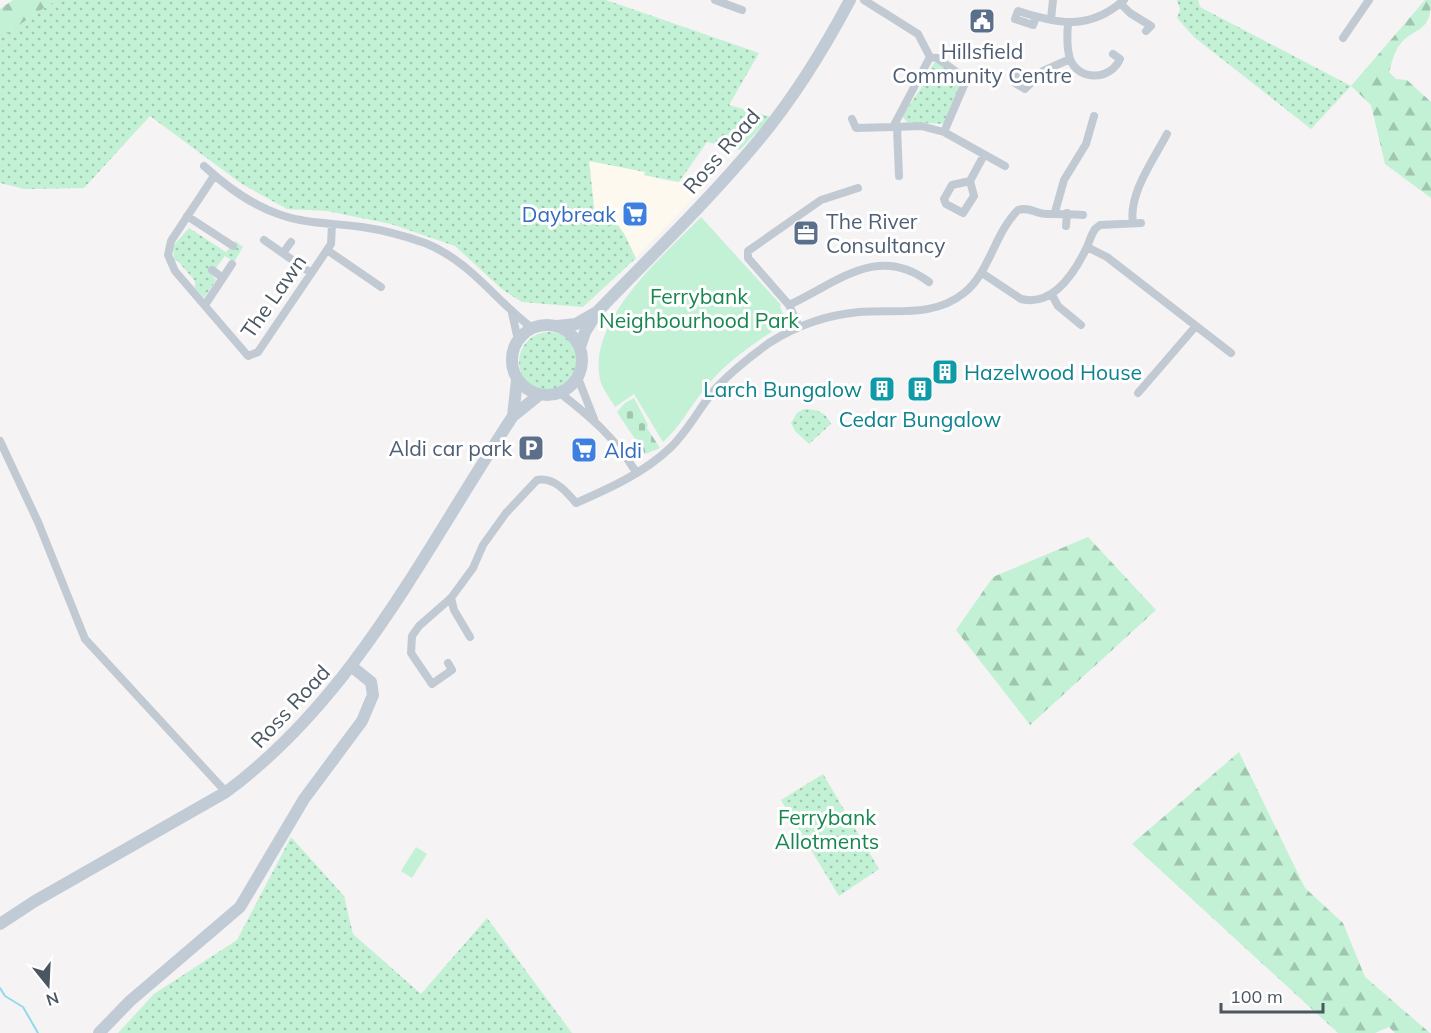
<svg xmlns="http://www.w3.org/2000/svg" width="1431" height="1033" font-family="Mulish,sans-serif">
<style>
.commercial{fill:#fdf9ef}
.grass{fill:url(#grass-dots)}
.forest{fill:url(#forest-firs)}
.cemetery{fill:url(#cemetery-stones)}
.park{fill:#c3f1d5}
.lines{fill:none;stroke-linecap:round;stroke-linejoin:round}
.stream{stroke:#90daee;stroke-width:2}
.street{stroke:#c1cad2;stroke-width:8}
.secondary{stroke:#c1cbd6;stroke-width:12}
.labels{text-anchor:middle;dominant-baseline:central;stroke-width:6;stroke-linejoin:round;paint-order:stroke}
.service-label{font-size:21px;fill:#4e5e75;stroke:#fff}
.street-label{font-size:21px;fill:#4a5661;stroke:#fff}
.shop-label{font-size:21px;fill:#366cbe;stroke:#fff;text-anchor:end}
.park-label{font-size:21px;fill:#17864f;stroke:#fff}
.culture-label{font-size:21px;fill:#0d838f;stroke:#fff;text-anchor:start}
</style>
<defs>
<pattern id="grass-dots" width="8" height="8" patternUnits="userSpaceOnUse" patternTransform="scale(1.5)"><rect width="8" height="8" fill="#c3f1d5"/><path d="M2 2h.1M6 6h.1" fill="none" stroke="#a0c6b0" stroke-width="1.8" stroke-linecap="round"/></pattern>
<pattern id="forest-firs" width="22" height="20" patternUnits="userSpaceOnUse" patternTransform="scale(1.5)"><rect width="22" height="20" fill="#c3f1d5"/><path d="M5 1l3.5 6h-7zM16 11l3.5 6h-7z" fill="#a0c6b0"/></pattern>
<pattern id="cemetery-stones" width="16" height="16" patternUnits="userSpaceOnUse" patternTransform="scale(1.5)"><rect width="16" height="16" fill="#c3f1d5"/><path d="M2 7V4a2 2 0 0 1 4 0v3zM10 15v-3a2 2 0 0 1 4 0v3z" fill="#a0c6b0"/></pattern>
</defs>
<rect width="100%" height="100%" fill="#f5f3f3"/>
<!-- commercial -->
<path class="commercial" d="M589 160 645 172 644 175 670 182 710 181 636 258 619 225 609 218 595 216Z"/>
<!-- grass -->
<path class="grass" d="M56 0H606L759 53 729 105 771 117 740 150 707 142 679 182 644 175 645 172 589 161 595 216C623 220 624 235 636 258L583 307 522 302 503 290 455 246 391 224 327 211 287 209 242 184 150 116 84 188 25 189 0 183V38Z
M1177 0H1198L1200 7 1351 86 1311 129 1194 37 1177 18 1180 10Z
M939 61 963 81 945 124 907 122 902 116 928 78 926 75 935 62Z
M189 228 226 252 235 241 243 247 234 262 225 256 216 268 209 271 216 280 204 298 195 288V281L177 260 174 261 173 246Z
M519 362a30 30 0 1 1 60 0a30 30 0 1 1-60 0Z
M804 409C816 409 826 412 831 424L809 444 795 431 791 423 797 413Z
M823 774 879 869 839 896 781 800Z
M291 837 344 896 353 934 421 994 487 918 572 1033H118L154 994 237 940Z"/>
<!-- forest -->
<path class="forest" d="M13 0H56L0 38V9Z
M1425 0H1431C1431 37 1411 25 1397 49 1393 56 1391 65 1389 72L1396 79 1407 80 1431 102V198L1385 164 1371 105 1351 86Z
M1088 537 1156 610 1030 725 956 630 993 577Z
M1239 752 1305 888 1343 923 1365 977 1430 1033H1395L1389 1027 1375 1033H1338L1132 844Z"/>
<!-- cemetery -->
<path class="cemetery" d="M634 398 648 425 647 428 660 448 645 454 617 412 625 403Z"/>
<!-- park -->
<path class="park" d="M701 217 781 305 780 307 787 322C757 341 729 359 706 387 691 405 681 426 663 442L634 394 615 407C610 398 602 389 600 379 587 320 664 255 701 217Z
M416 847 427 854 412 878 401 871Z"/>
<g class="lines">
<!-- stream -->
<path class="stream" d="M0 988 5 996 23 1007 38 1033"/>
<!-- street -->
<path class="street" d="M715 0 742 10
M864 0 918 34 930 57 893 127 921 126 944 132 965 83V78L937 58 930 57
M1120 3 1130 13 1151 26 1146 31
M1036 17 1033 25 1015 19 1018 11C1058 24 1089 31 1124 0
M1051 19 1053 0
M1068 24C1067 35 1067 49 1070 59 1079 82 1111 80 1120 59L1113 54
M1343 38 1369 0
M1016 72 1015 83 1025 89 1043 71 1070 59
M852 119 856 128 893 127
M897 127 899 176
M944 132 1005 166
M204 166C227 187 251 205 281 215 307 224 335 223 362 227 383 230 405 236 425 243 470 261 495 300 532 328
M214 176 171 241 168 255 175 271 248 356 258 352 327 250 331 244 332 224
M970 181 952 185 944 199 946 204 963 213 974 196 970 181 984 155
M1055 212 1064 180 1086 144 1094 116
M187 216 233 246
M1133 223C1128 194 1154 159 1167 134
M1066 226 1067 213
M264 240 311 273
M1087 247 1107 257 1231 353
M327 250 381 287
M283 253 291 242
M212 270 223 278
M982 273 1021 299C1053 307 1075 272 1087 247 1090 240 1091 235 1095 229L1100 225 1141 223
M1052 295 1058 306 1081 325
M205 305 232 264
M789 305C837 283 878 243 929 282
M512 313 518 340
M799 327 789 305 748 258V251L821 200 858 188
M578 378 594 419
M560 393C592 418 614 437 636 472
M1138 393 1195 327
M0 441 38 522 85 639 226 792
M451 598 454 610 470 637
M448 663 452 670 432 684 411 653 412 636 419 626 451 598 473 568 483 545 506 513 537 480C554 477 566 491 576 503 608 489 644 473 670 448 689 430 700 406 717 387 732 371 751 356 769 343 796 326 826 315 859 312 895 309 933 318 964 293 990 272 994 234 1018 210 1030 206 1037 215 1048 214 1059 214 1070 214 1083 215"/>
<!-- secondary -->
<path class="secondary" d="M512 360a35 35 0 1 1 70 0a35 35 0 1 1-70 0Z
M557 326 576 324 595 313
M580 347 585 332 598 311C652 255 708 201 758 141 793 99 824 49 850 0
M513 416 517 380
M0 924 35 901 226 792C356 696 426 547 513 416L539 395
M99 1033 130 1001 240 907 304 799 362 721 373 695 371 682 351 666"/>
</g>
<!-- icons -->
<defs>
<g id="civic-square" transform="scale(1.35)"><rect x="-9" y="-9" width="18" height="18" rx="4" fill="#5c6f8a" stroke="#fff"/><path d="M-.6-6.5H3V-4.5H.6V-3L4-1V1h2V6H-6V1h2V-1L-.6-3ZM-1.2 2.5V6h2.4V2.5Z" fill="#fff"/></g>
<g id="supermarket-square" transform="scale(1.35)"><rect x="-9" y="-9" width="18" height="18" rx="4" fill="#3f7fe0" stroke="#fff"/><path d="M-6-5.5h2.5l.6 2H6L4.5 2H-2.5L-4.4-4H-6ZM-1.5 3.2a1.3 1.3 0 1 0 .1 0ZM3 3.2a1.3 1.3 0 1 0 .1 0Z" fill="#fff"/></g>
<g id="office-square" transform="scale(1.35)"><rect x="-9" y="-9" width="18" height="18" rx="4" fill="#5c6f8a" stroke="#fff"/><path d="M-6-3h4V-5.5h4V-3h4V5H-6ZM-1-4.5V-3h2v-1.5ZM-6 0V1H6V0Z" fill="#fff"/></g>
<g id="building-square" transform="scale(1.35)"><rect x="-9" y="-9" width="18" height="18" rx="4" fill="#0f9aa8" stroke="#fff"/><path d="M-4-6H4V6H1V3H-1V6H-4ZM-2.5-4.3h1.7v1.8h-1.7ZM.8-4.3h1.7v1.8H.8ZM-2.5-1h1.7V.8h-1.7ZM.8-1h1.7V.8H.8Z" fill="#fff"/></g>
<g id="parking-square" transform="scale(1.35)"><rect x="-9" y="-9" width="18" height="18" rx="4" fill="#5c6f8a" stroke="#fff"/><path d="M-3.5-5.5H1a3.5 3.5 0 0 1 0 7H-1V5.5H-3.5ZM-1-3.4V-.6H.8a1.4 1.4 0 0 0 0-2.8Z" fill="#fff"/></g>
</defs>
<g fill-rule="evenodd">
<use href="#civic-square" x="982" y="21"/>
<use href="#supermarket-square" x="635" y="214"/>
<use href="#office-square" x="806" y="233"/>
<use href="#building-square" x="945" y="372"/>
<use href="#building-square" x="882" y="389"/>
<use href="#building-square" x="920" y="389"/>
<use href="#parking-square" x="531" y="448"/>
<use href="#supermarket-square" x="584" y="450"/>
</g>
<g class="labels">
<!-- service labels -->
<g class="service-label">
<text x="982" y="51">Hillsfield<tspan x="982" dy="24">Community Centre</tspan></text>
<text x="826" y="221" text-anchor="start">The River<tspan x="826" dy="24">Consultancy</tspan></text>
<text x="512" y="448" text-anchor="end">Aldi car park</text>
</g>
<!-- street labels -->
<g class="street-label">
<text transform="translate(721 151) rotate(-49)">Ross Road</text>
<text transform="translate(273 296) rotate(-55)">The Lawn</text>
<text transform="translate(290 706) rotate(-47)">Ross Road</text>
</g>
<!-- shop labels -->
<g class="shop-label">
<text x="616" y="214">Daybreak</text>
<text x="604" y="450" text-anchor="start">Aldi</text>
</g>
<!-- park labels -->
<g class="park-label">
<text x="699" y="296">Ferrybank<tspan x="699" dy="24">Neighbourhood Park</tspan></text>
<text x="827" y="817">Ferrybank<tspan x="827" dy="24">Allotments</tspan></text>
</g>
<!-- culture labels -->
<g class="culture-label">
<text x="964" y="372">Hazelwood House</text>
<text x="862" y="389" text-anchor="end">Larch Bungalow</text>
<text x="920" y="419" text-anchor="middle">Cedar Bungalow</text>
</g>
</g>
<!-- north arrow -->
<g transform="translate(48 985) rotate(162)" stroke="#ffffff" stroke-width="4.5" paint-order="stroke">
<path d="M0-4.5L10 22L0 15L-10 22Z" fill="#4a5661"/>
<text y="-9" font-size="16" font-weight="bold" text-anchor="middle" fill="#4a5661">N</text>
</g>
<!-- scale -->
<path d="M1221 1003v9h102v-9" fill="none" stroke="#4a5661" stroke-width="3"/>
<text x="1230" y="1003" font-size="18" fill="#4a5661" stroke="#ffffff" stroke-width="4.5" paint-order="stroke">100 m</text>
</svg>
